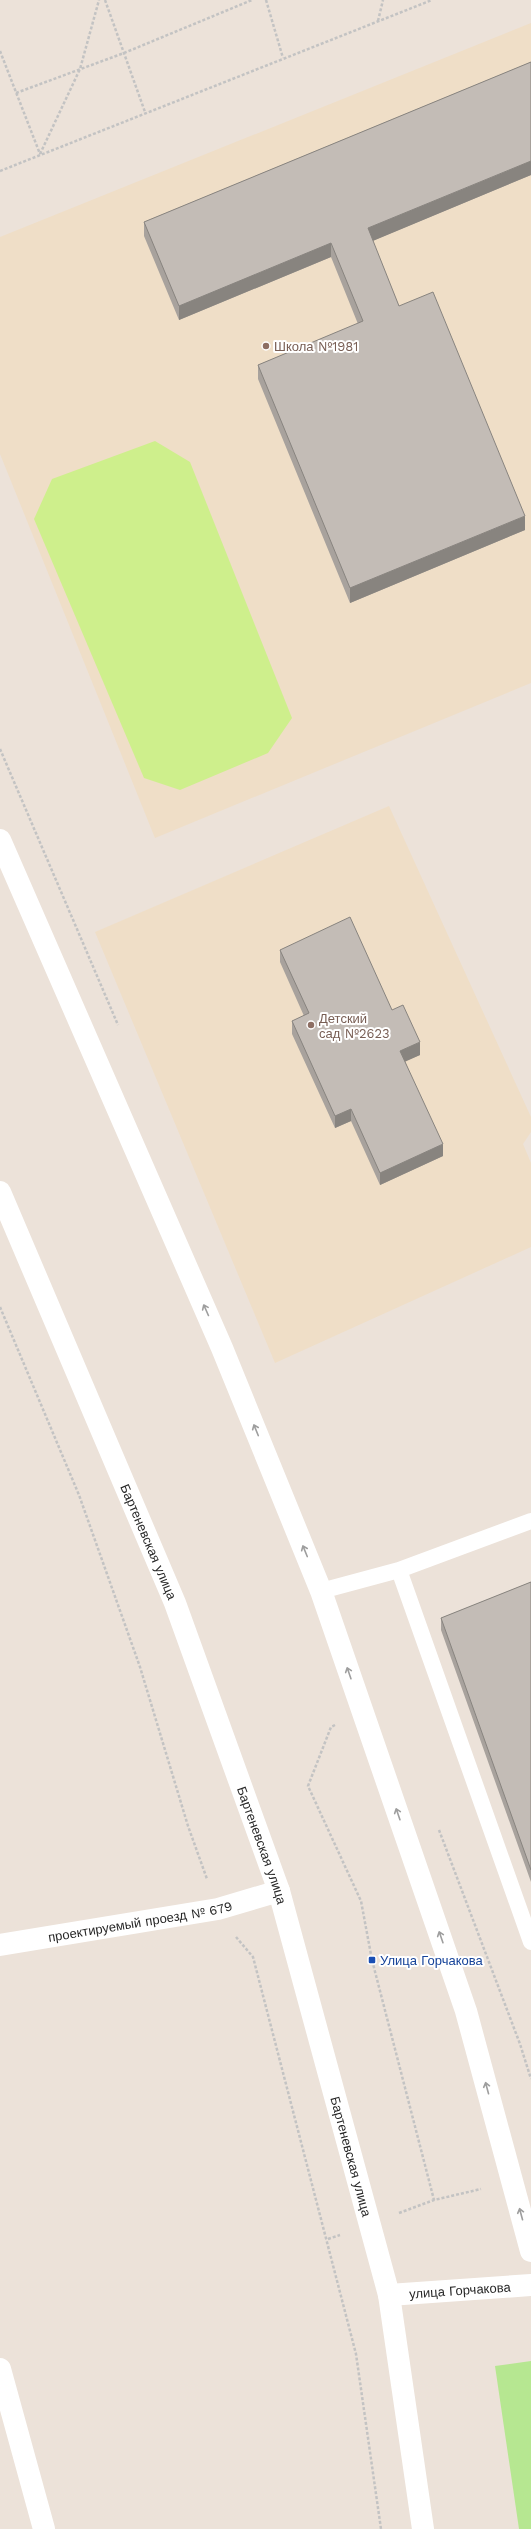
<svg xmlns="http://www.w3.org/2000/svg" width="531" height="2529" font-family="'Work Sans',sans-serif">
<style>
.education{fill:#efdec7}
.green{fill:#b6e791}
.pitch{fill:#ceef8c}
.lines{fill:none;stroke-linecap:round;stroke-linejoin:round}
.path{stroke:#c3c3c3;stroke-width:2.5;stroke-dasharray:3 2;stroke-linecap:butt}
.lane{stroke:#fff;stroke-width:16}
.street{stroke:#fff;stroke-width:22}
.secondary{stroke:#fff;stroke-width:22}
.wall{fill:#a8a29d}
.shaded-wall{fill:#88847f}
.building{fill:#c3bcb6;stroke:#88847f}
.oneway{stroke:#9e9e9e}
.education-dot{fill:#8d6e63;stroke:#fff;stroke-width:1.5}
.transit-dot{fill:#1a4fb4;stroke:#fff;stroke-width:1.5}
.labels{text-anchor:middle;dominant-baseline:central;stroke-width:4;stroke-linejoin:round;paint-order:stroke}
.education-label{font-size:13px;fill:#785e54;stroke:#fff;text-anchor:start}
.street-label{font-size:13px;fill:#282828;stroke:#fff}
.transit-label{font-size:13px;fill:#164399;stroke:#fff;text-anchor:start}
</style>
<rect width="100%" height="100%" fill="#ece2d9"/>
<!-- education -->
<path class="education" d="M531 23V683L155 838 0 454V237Z
M389 806 531 1117V1132L523 1144 531 1163V1247L275 1363 95 932Z"/>
<!-- green -->
<path class="green" d="M531 2361V2529H519L495 2366Z"/>
<!-- pitch -->
<path class="pitch" d="M155 441 190 462 292 718 268 753 180 790 144 778 34 519 52 479Z"/>
<g class="lines">
<!-- path -->
<path class="path" d="M105 0 145 112
M266 0 283 58
M378 21 383 0
M0 51 40 154
M16 93 124 53 252 0
M40 154 80 69 99 0
M0 171 432 0
M0 749 118 1025
M0 1307 79 1495 140 1667 188 1826 207 1879
M335 1725 331 1727 308 1786 361 1901 372 1960 434 2200 481 2189
M439 1830 520 2044 531 2079
M236 1937 253 1957 356 2354 381 2529
M399 2213 434 2200
M328 2239 340 2235"/>
<!-- lane -->
<path class="lane" d="M531 1521 399 1570 531 1942
M321 1591 399 1570"/>
<!-- street -->
<g class="street">
<path d="M0 840 222 1348 321 1591 466 2011 531 2251"/>
<path id="s1" d="M0 1945 218 1909 279 1891"/>
<path d="M0 2369 44 2529"/>
</g>
<!-- secondary -->
<g class="secondary">
<path id="s2" d="M0 1192 175 1603 279 1891 389 2295 423 2529"/>
<path id="s3" d="M389 2295 531 2285"/>
</g>
</g>
<!-- wall -->
<path class="wall" d="M531 62V175L372 241 399 306 525 530 350 603 258 379V365L358 324 331 257 179 320 144 236V222Z
M280 950 392 1010 420 1055 405 1061 443 1156 380 1185 351 1121 335 1128 292 1034V1021L304 1016 280 962Z
M531 1582V1882L441 1630V1618Z"/>
<!-- shaded-wall -->
<path class="shaded-wall" d="M531 161V175L368 243V228Z
M331 243V257L179 320V306Z
M525 516V530L350 603V588Z
M420 1042V1055L400 1064V1051Z
M351 1109V1121L335 1128V1116Z
M443 1144V1156L380 1185V1173Z"/>
<!-- building -->
<path class="building" d="M531 62V161L368 228 399 306 433 292 525 516 350 588 258 365 363 321 331 243 179 306 144 222Z
M350 917 392 1010 403 1005 420 1042 400 1051 443 1144 380 1173 351 1109 335 1116 292 1021 309 1013 280 950Z
M531 1582V1870L441 1618Z"/>
<!-- one-way arrows -->
<defs><path id="oneway-shaft" d="M-6 0H5M1.5-3L5.5 0L1.5 3" fill="none" stroke-width="1.6" stroke-linecap="round" stroke-linejoin="round"/></defs>
<g class="oneway">
<use href="#oneway-shaft" transform="translate(206 1310) rotate(-114)"/>
<use href="#oneway-shaft" transform="translate(256 1430) rotate(-112)"/>
<use href="#oneway-shaft" transform="translate(305 1551) rotate(-112)"/>
<use href="#oneway-shaft" transform="translate(349 1673) rotate(-109)"/>
<use href="#oneway-shaft" transform="translate(398 1814) rotate(-109)"/>
<use href="#oneway-shaft" transform="translate(441 1937) rotate(-109)"/>
<use href="#oneway-shaft" transform="translate(487 2088) rotate(-105)"/>
<use href="#oneway-shaft" transform="translate(521 2214) rotate(-105)"/>
</g>
<!-- markers -->
<g class="education-dot">
<circle cx="266" cy="346" r="4"/>
<circle cx="311" cy="1025" r="4"/>
</g>
<rect class="transit-dot" x="368" y="1956" width="8" height="8" rx="2"/>
<g class="labels">
<!-- education labels -->
<g class="education-label">
<text x="274" y="346">Школа №1981</text>
<text x="319" y="1018">Детский<tspan x="319" dy="15">сад №2623</tspan></text>
</g>
<!-- street labels -->
<g class="street-label">
<text stroke="none"><textPath href="#s2" startOffset="380">Бартеневская улица</textPath></text>
<text stroke="none"><textPath href="#s2" startOffset="704">Бартеневская улица</textPath></text>
<text stroke="none"><textPath href="#s1" startOffset="142">проектируемый проезд № 679</textPath></text>
<text stroke="none"><textPath href="#s2" startOffset="1028">Бартеневская улица</textPath></text>
<text stroke="none"><textPath href="#s3" startOffset="71">улица Горчакова</textPath></text>
</g>
<!-- transit labels -->
<g class="transit-label">
<text x="380" y="1960">Улица Горчакова</text>
</g>
</g>
</svg>
